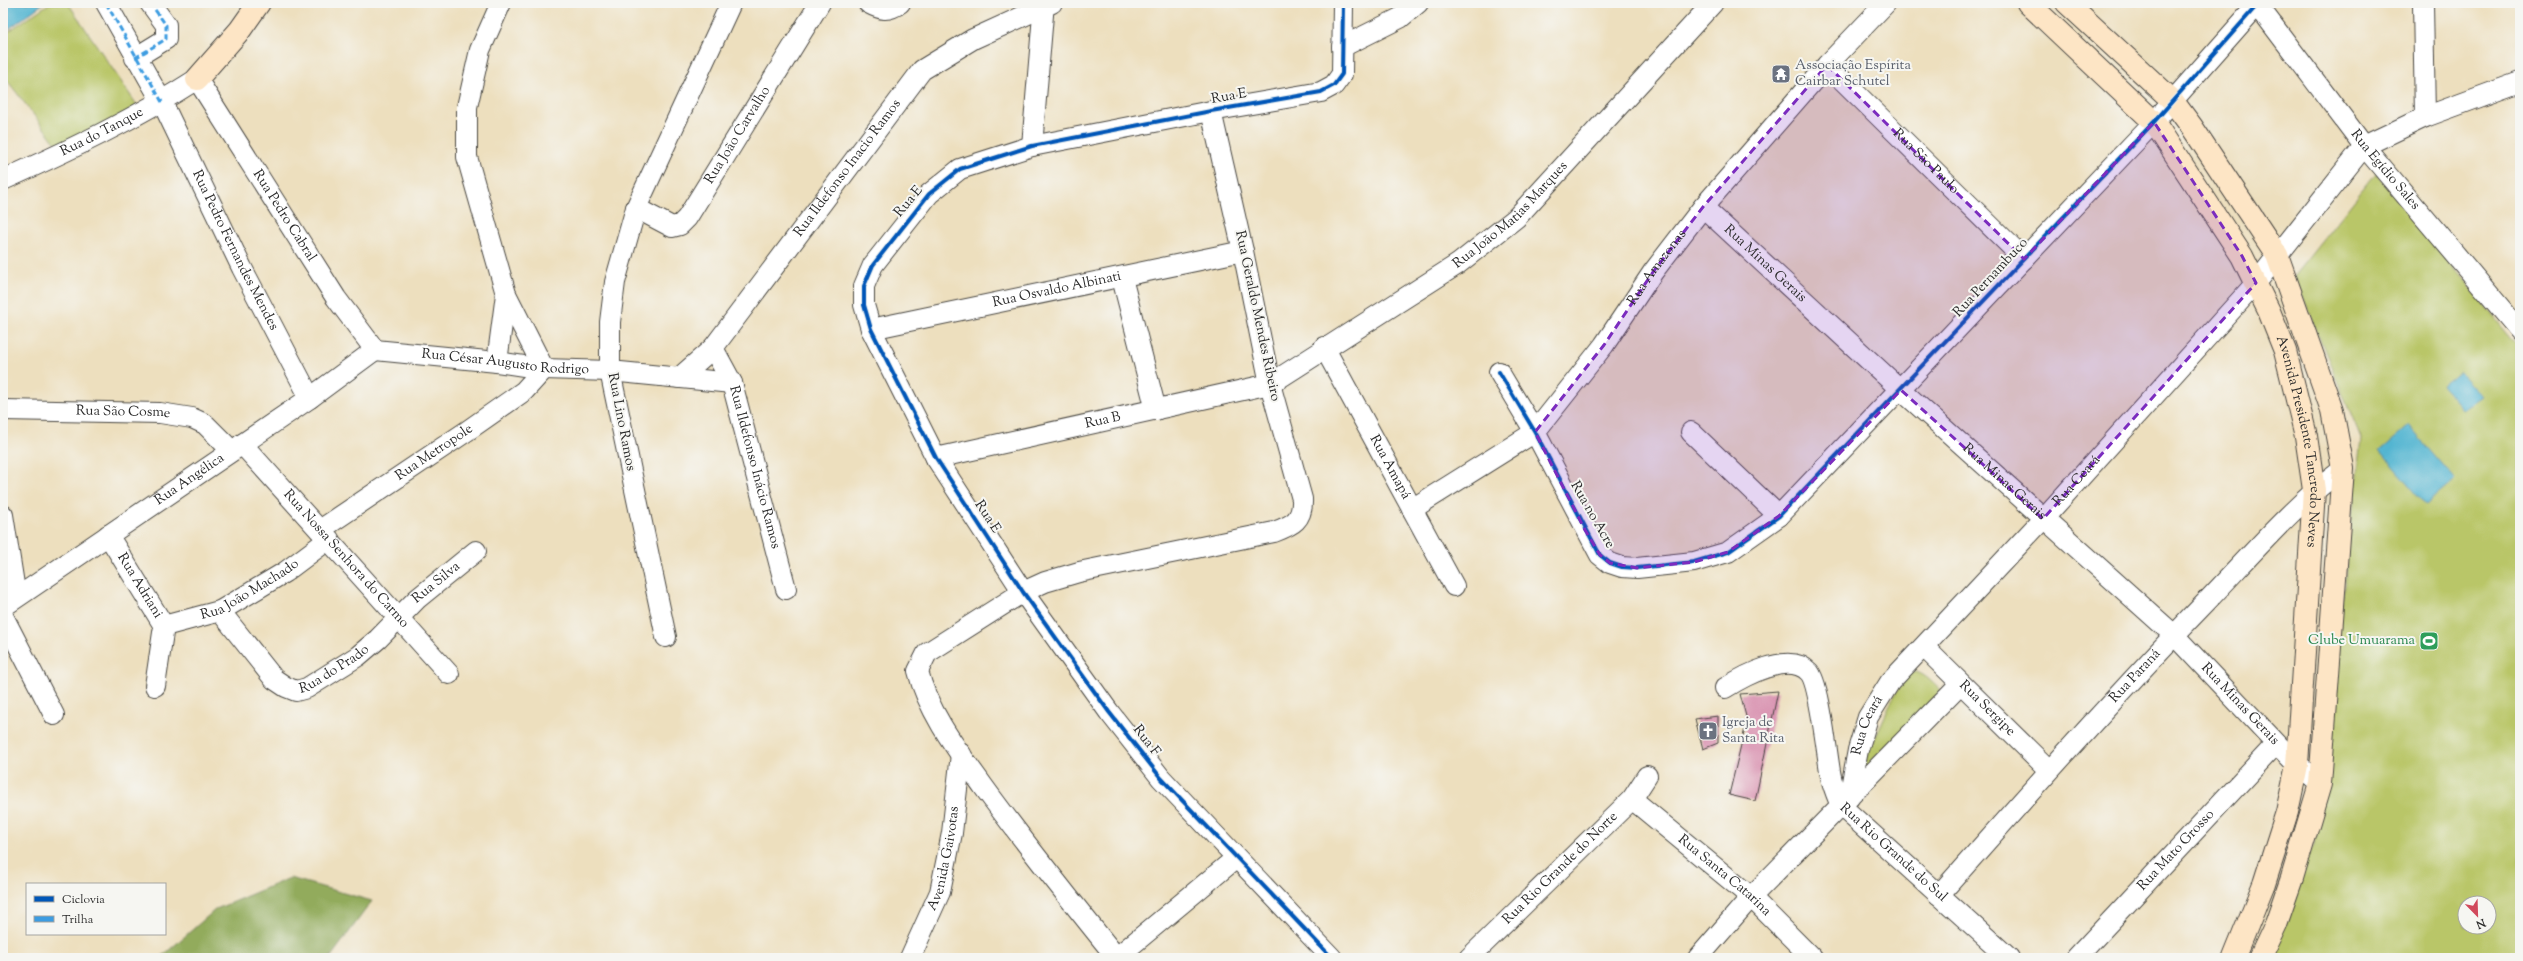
<svg xmlns="http://www.w3.org/2000/svg" width="2523" height="961" font-family="'Sorts Mill Goudy',serif">
<style>
.green{fill:#b9c668;stroke:#72784a;fill-rule:evenodd}
.forest{fill:#92ab5c;stroke:#5e6b44}
.water{fill:#52b5d1;stroke:#3e707e}
.building{fill:#d78bac}
.lines{fill:none;stroke-linecap:round;stroke-linejoin:round}
.street-casing{stroke:#484641;stroke-width:22}
.secondary-casing{stroke:#484641;stroke-width:24}
.street{stroke:#fff;stroke-width:20}
.secondary{stroke:#fde5c5;stroke-width:22}
.quiet{stroke:#3d9ce1;stroke-width:3;stroke-dasharray:6 3;stroke-linecap:butt}
.cycleway-casing{stroke:#f6f6f2;stroke-width:6}
.cycleway{stroke:#0057b8;stroke-width:4}
.marked{fill:#7b2cbf;fill-opacity:0.2;stroke:#7b2cbf;stroke-width:3;stroke-dasharray:8 5;stroke-linejoin:round}
.labels{text-anchor:middle;dominant-baseline:central;stroke-width:4;stroke-linejoin:round;paint-order:stroke}
.worship-label{font-size:14px;fill:#5b616d;stroke:#f6f6f2;text-anchor:start}
.street-label{font-size:14px;fill:#2b2b2b;stroke:#f6f6f2}
.leisure-label{font-size:14px;fill:#27864d;stroke:#f6f6f2;text-anchor:end}
</style>
<rect width="100%" height="100%" fill="#f6f6f2"/>
<filter id="ink" filterUnits="userSpaceOnUse"><feTurbulence type="fractalNoise" baseFrequency=".025" numOctaves="2"/><feDisplacementMap in="SourceGraphic" scale="8" xChannelSelector="R" yChannelSelector="G"/><feConvolveMatrix kernelMatrix="1 2 1 2 8 2 1 2 1" color-interpolation-filters="sRGB"/></filter>
<filter id="wash" filterUnits="userSpaceOnUse"><feTurbulence type="fractalNoise" baseFrequency=".012" numOctaves="4" result="noise"/><feDisplacementMap in="SourceGraphic" scale="16" xChannelSelector="R" yChannelSelector="G"/><feGaussianBlur stdDeviation="0.9" result="paint"/><feColorMatrix in="noise" values="0 0 0 0 0 0 0 0 0 0 0 0 0 0 0 0 0 1.4 0 .05"/><feComposite in="paint" operator="in"/></filter>
<g filter="url(#wash)">
<rect width="100%" height="100%" fill="#eddfbe"/>
<!-- green -->
<path class="green" d="M50 3H68L141 111 60 149 3 75V35Z
M2376 173 2520 348V958H2259L2314 844 2361 439 2294 276ZM2465 903H2489V927H2465Z
M1906 670C1923 671 1930 680 1942 692L1858 775Z"/>
<!-- forest -->
<path class="forest" d="M290 878 372 901 330 958H160L216 909Z"/>
<!-- water -->
<path class="water" d="M3 3H44L3 33Z
M2460 372 2482 396 2463 409 2443 386Z
M2409 426 2455 480 2426 505 2380 451Z"/>
<g id="blocks">
<!-- building -->
<path class="building" d="M1778 691 1755 801 1729 795 1747 720 1740 694Z
M1718 716V743L1703 749 1695 719Z"/>
</g>
</g>
<g filter="url(#ink)">
<use href="#blocks" fill-opacity="0" stroke="#484641" stroke-width="1"/>
<g class="lines">
<!-- street casing -->
<g class="street-casing">
<g id="street">
<path id="s1" d="M106 3 162 102 242 268 310 398"/>
<path d="M868 3C881 10 888 12 900 3"/>
<path id="s2" d="M2256 3 2364 146 2520 331"/>
<path d="M2423 3 2425 117"/>
<path d="M1342 47 1400 18 1418 3"/>
<path d="M135 58 166 39V25L150 3"/>
<path id="s3" d="M1827 65 2024 259"/>
<path d="M1032 146 1044 3"/>
<path id="s4" d="M3 180C70 150 135 119 197 79L336 298 375 350"/>
<path id="s5" d="M1703 207 1901 390 2174 635 2297 765 2320 784"/>
<path id="s6" d="M636 208 672 227 680 225 687 218 820 3"/>
<path d="M1122 278 1156 410"/>
<path id="s7" d="M871 329 1243 251"/>
<path id="s8" d="M1324 347 1454 586"/>
<path id="s9" d="M713 348 732 383 786 589"/>
<path id="s10" d="M375 350 497 362 544 369 610 371 732 383"/>
<path d="M497 362 506 294"/>
<path d="M1499 372 1535 432 1600 555 1610 563 1622 567 1637 568 1694 562 1728 552 1779 516 2154 122 2259 3"/>
<path id="s11" d="M679 378 713 348 922 70 973 39 1052 3"/>
<path id="s12" d="M3 410 160 413 192 418 205 424 231 450"/>
<path d="M1691 432 1779 516"/>
<path id="s13" d="M242 444 449 674"/>
<path id="s14" d="M936 458 1270 384 1458 264 1516 218 1713 3"/>
<path id="s15" d="M1412 509 1535 432 1604 345 1653 272 1703 207 1827 65 1886 3"/>
<path d="M3 515 16 597"/>
<path id="s16" d="M320 530 467 431 524 391 544 369 506 294 467 157V107L480 50 501 3"/>
<path id="s17" d="M108 535 164 626 155 686"/>
<path id="s18" d="M3 607 310 398 375 350"/>
<path id="s19" d="M220 611 274 679 286 687 296 691 307 688 358 656 378 639 417 599 476 551"/>
<path d="M3 616 54 715"/>
<path id="s20" d="M164 626 220 611 285 572 329 539"/>
<path d="M666 637 610 371V322L615 282 636 208 731 3"/>
<path id="s21" d="M1924 647 2049 770"/>
<path id="s22" d="M1725 688C1744 676 1789 651 1809 672 1820 684 1827 757 1831 777 1833 787 1837 796 1841 806L2009 958"/>
<path id="s23" d="M1849 798 1858 750 1868 717 1890 682 2043 519 2256 283 2364 146 2425 117 2520 82"/>
<path id="s24" d="M1632 799 1751 897 1812 958"/>
<path id="s25" d="M1939 895C2027 795 2115 696 2208 600 2251 555 2293 506 2343 468"/>
<path id="s26" d="M910 958 940 892 952 833 961 754"/>
<path d="M1116 958 1235 859"/>
<path d="M1117 958C1071 901 1026 845 983 786 958 751 928 712 918 671L927 653 1023 592 1045 582 1079 572 1274 532C1293 525 1303 520 1302 499L1270 384 1243 251 1211 111"/>
<path d="M1332 958 1161 778 1109 712 1023 592 936 458 871 329 864 305V286L873 265 929 194 960 169 1032 146 1211 111 1321 92 1334 85 1342 74 1343 3"/>
<path id="s27" d="M1469 958 1632 799 1647 776"/>
<path d="M1698 958 1751 897 1960 684"/>
<path id="s28" d="M2076 958 2276 744"/>
</g>
</g>
<!-- secondary casing -->
<g class="secondary-casing">
<g id="secondary">
<path id="s29" d="M2028 3 2154 122 2242 256 2269 311 2285 351 2306 436 2314 490 2297 765 2287 812 2264 884 2234 958"/>
<path d="M2067 3 2172 100 2192 127 2277 255 2332 410 2343 468 2320 784 2292 878 2276 924 2260 958"/>
<path d="M197 79 240 30 259 3"/>
</g>
</g>
<!-- street -->
<use href="#street" class="street"/>
<!-- secondary -->
<use href="#secondary" class="secondary"/>
<!-- quiet -->
<path class="quiet" d="M106 3 162 102
M135 58 166 39V25L150 3"/>
<!-- cycleway casing -->
<g class="cycleway-casing">
<path id="cycleway" d="M1499 372 1535 432 1600 555 1610 563 1622 567 1637 568 1694 562 1728 552 1779 516 2154 122 2259 3
M1332 958 1161 778 1109 712 1023 592 936 458 871 329 864 305V286L873 265 929 194 960 169 1032 146 1211 111 1321 92 1334 85 1342 74 1343 3"/>
</g>
<!-- cycleway -->
<use href="#cycleway" class="cycleway"/>
</g>
</g>
<!-- marked area -->
<path class="marked" d="M1827 65 2024 259 2154 122 2242 256 2256 283 2043 519 1901 390 1779 516 1728 552 1694 562 1637 568 1610 563 1600 555 1585 530 1535 432 1604 345 1653 272 1703 207Z"/>
<!-- icons -->
<defs>
<g id="temple-square" transform="scale(1)"><rect x="-9" y="-9" width="18" height="18" rx="4" fill="#6b7280" stroke="#f6f6f2"/><path d="M0-6L5-2H3V0L6.5 2.5H4V6H1.5V3h-3V6H-4V2.5H-6.5L-3 0V-2H-5Z" fill="#fff"/></g>
<g id="stadium-square" transform="scale(1)"><rect x="-9" y="-9" width="18" height="18" rx="4" fill="#2e9e5b" stroke="#f6f6f2"/><path d="M0-5a6.5 5 0 1 0 0 10a6.5 5 0 1 0 0-10ZM-3.5-1.8h7v3.6h-7Z" fill="#fff"/></g>
<g id="church-square" transform="scale(1)"><rect x="-9" y="-9" width="18" height="18" rx="4" fill="#6b7280" stroke="#f6f6f2"/><path d="M-1.2-6h2.4v3.5h3.3v2.4h-3.3V6h-2.4V-.1h-3.3v-2.4h3.3Z" fill="#fff"/></g>
</defs>
<g fill-rule="evenodd">
<use href="#temple-square" x="1781" y="74"/>
<use href="#stadium-square" x="2429" y="641"/>
<use href="#church-square" x="1708" y="731"/>
</g>
<g class="labels">
<!-- worship labels -->
<g class="worship-label">
<text x="1795" y="66">Associação Espírita<tspan x="1795" dy="16">Cairbar Schutel</tspan></text>
<text x="1722" y="723">Igreja de<tspan x="1722" dy="16">Santa Rita</tspan></text>
</g>
<!-- street labels -->
<g class="street-label">
<text transform="translate(1229 97) rotate(-10)">Rua E</text>
<text stroke="none"><textPath href="#s4" startOffset="110">Rua do Tanque</textPath></text>
<text stroke="none"><textPath href="#s6" startOffset="156">Rua João Carvalho</textPath></text>
<text stroke="none"><textPath href="#s3" startOffset="138">Rua São Paulo</textPath></text>
<text stroke="none"><textPath href="#s11" startOffset="270">Rua Ildefonso Inacio Ramos</textPath></text>
<text stroke="none"><textPath href="#s2" startOffset="211">Rua Egídio Sales</textPath></text>
<text transform="translate(909 202) rotate(-50)">Rua E</text>
<text stroke="none"><textPath href="#s14" startOffset="637">Rua João Matias Marques</textPath></text>
<text stroke="none"><textPath href="#s4" startOffset="381">Rua Pedro Cabral</textPath></text>
<text stroke="none"><textPath href="#s1" startOffset="279">Rua Pedro Fernandes Mendes</textPath></text>
<text stroke="none"><textPath href="#s5" startOffset="84">Rua Minas Gerais</textPath></text>
<text stroke="none"><textPath href="#s15" startOffset="350">Rua Amazonas</textPath></text>
<text transform="translate(1991 278) rotate(-47)">Rua Pernambuco</text>
<text stroke="none"><textPath href="#s7" startOffset="190">Rua Osvaldo Albinati</textPath></text>
<text transform="translate(1257 316) rotate(78)">Rua Geraldo Mendes Ribeiro</text>
<text stroke="none"><textPath href="#s10" startOffset="131">Rua César Augusto Rodrigo</textPath></text>
<text stroke="none"><textPath href="#s12" startOffset="120">Rua São Cosme</textPath></text>
<text stroke="none"><textPath href="#s14" startOffset="171">Rua B</textPath></text>
<text transform="translate(621 422) rotate(79)">Rua Lino Ramos</text>
<text stroke="none"><textPath href="#s29" startOffset="530">Avenida Presidente Tancredo Neves</textPath></text>
<text stroke="none"><textPath href="#s16" startOffset="138">Rua Metropole</textPath></text>
<text stroke="none"><textPath href="#s9" startOffset="127">Rua Ildefonso Inácio Ramos</textPath></text>
<text stroke="none"><textPath href="#s8" startOffset="137">Rua Amapá</textPath></text>
<text stroke="none"><textPath href="#s18" startOffset="226">Rua Angélica</textPath></text>
<text stroke="none"><textPath href="#s23" startOffset="399">Rua Ceará</textPath></text>
<text stroke="none"><textPath href="#s5" startOffset="408">Rua Minas Gerais</textPath></text>
<text transform="translate(1592 515) rotate(60)">Rua no Acre</text>
<text transform="translate(987 517) rotate(57)">Rua E</text>
<text stroke="none"><textPath href="#s13" startOffset="155">Rua Nossa Senhora do Carmo</textPath></text>
<text stroke="none"><textPath href="#s19" startOffset="291">Rua Silva</textPath></text>
<text stroke="none"><textPath href="#s17" startOffset="60">Rua Adriani</textPath></text>
<text stroke="none"><textPath href="#s20" startOffset="94">Rua João Machado</textPath></text>
<text stroke="none"><textPath href="#s19" startOffset="156">Rua do Prado</textPath></text>
<text stroke="none"><textPath href="#s25" startOffset="294">Rua Paraná</textPath></text>
<text stroke="none"><textPath href="#s5" startOffset="732">Rua Minas Gerais</textPath></text>
<text stroke="none"><textPath href="#s21" startOffset="88">Rua Sergipe</textPath></text>
<text stroke="none"><textPath href="#s23" startOffset="75">Rua Ceará</textPath></text>
<text transform="translate(1146 741) rotate(52)">Rua F</text>
<text stroke="none"><textPath href="#s28" startOffset="147">Rua Mato Grosso</textPath></text>
<text stroke="none"><textPath href="#s22" startOffset="300">Rua Rio Grande do Sul</textPath></text>
<text stroke="none"><textPath href="#s26" startOffset="106">Avenida Gaivotas</textPath></text>
<text stroke="none"><textPath href="#s27" startOffset="128">Rua Rio Grande do Norte</textPath></text>
<text stroke="none"><textPath href="#s24" startOffset="120">Rua Santa Catarina</textPath></text>
</g>
<!-- leisure labels -->
<g class="leisure-label">
<text x="2415" y="641">Clube Umuarama</text>
</g>
</g>
<!-- margin -->
<rect width="2523" height="961" fill="none" stroke="#f6f6f2" stroke-width="16"/>
<!-- legend -->
<rect x="26" y="883" width="140" height="52" fill="#f6f6f2" stroke="#a5a5a2"/>
<rect x="34" y="896" width="20" height="6" fill="#0057b8" stroke="#a5a5a2"/>
<text x="62" y="903" font-size="12" fill="#2b2b2b">Ciclovia</text>
<rect x="34" y="916" width="20" height="6" fill="#3d9ce1" stroke="#a5a5a2"/>
<text x="62" y="923" font-size="12" fill="#2b2b2b">Trilha</text>
<!-- north arrow -->
<g transform="translate(2477 915) rotate(157)"><circle r="19" fill="#f6f6f2" stroke="#a5a5a2"/>
<path d="M0-3L7 15L0 10L-7 15Z" fill="#d1495b"/>
<text y="-6" font-size="11" font-weight="bold" text-anchor="middle" fill="#2b2b2b">N</text>
</g>
</svg>
